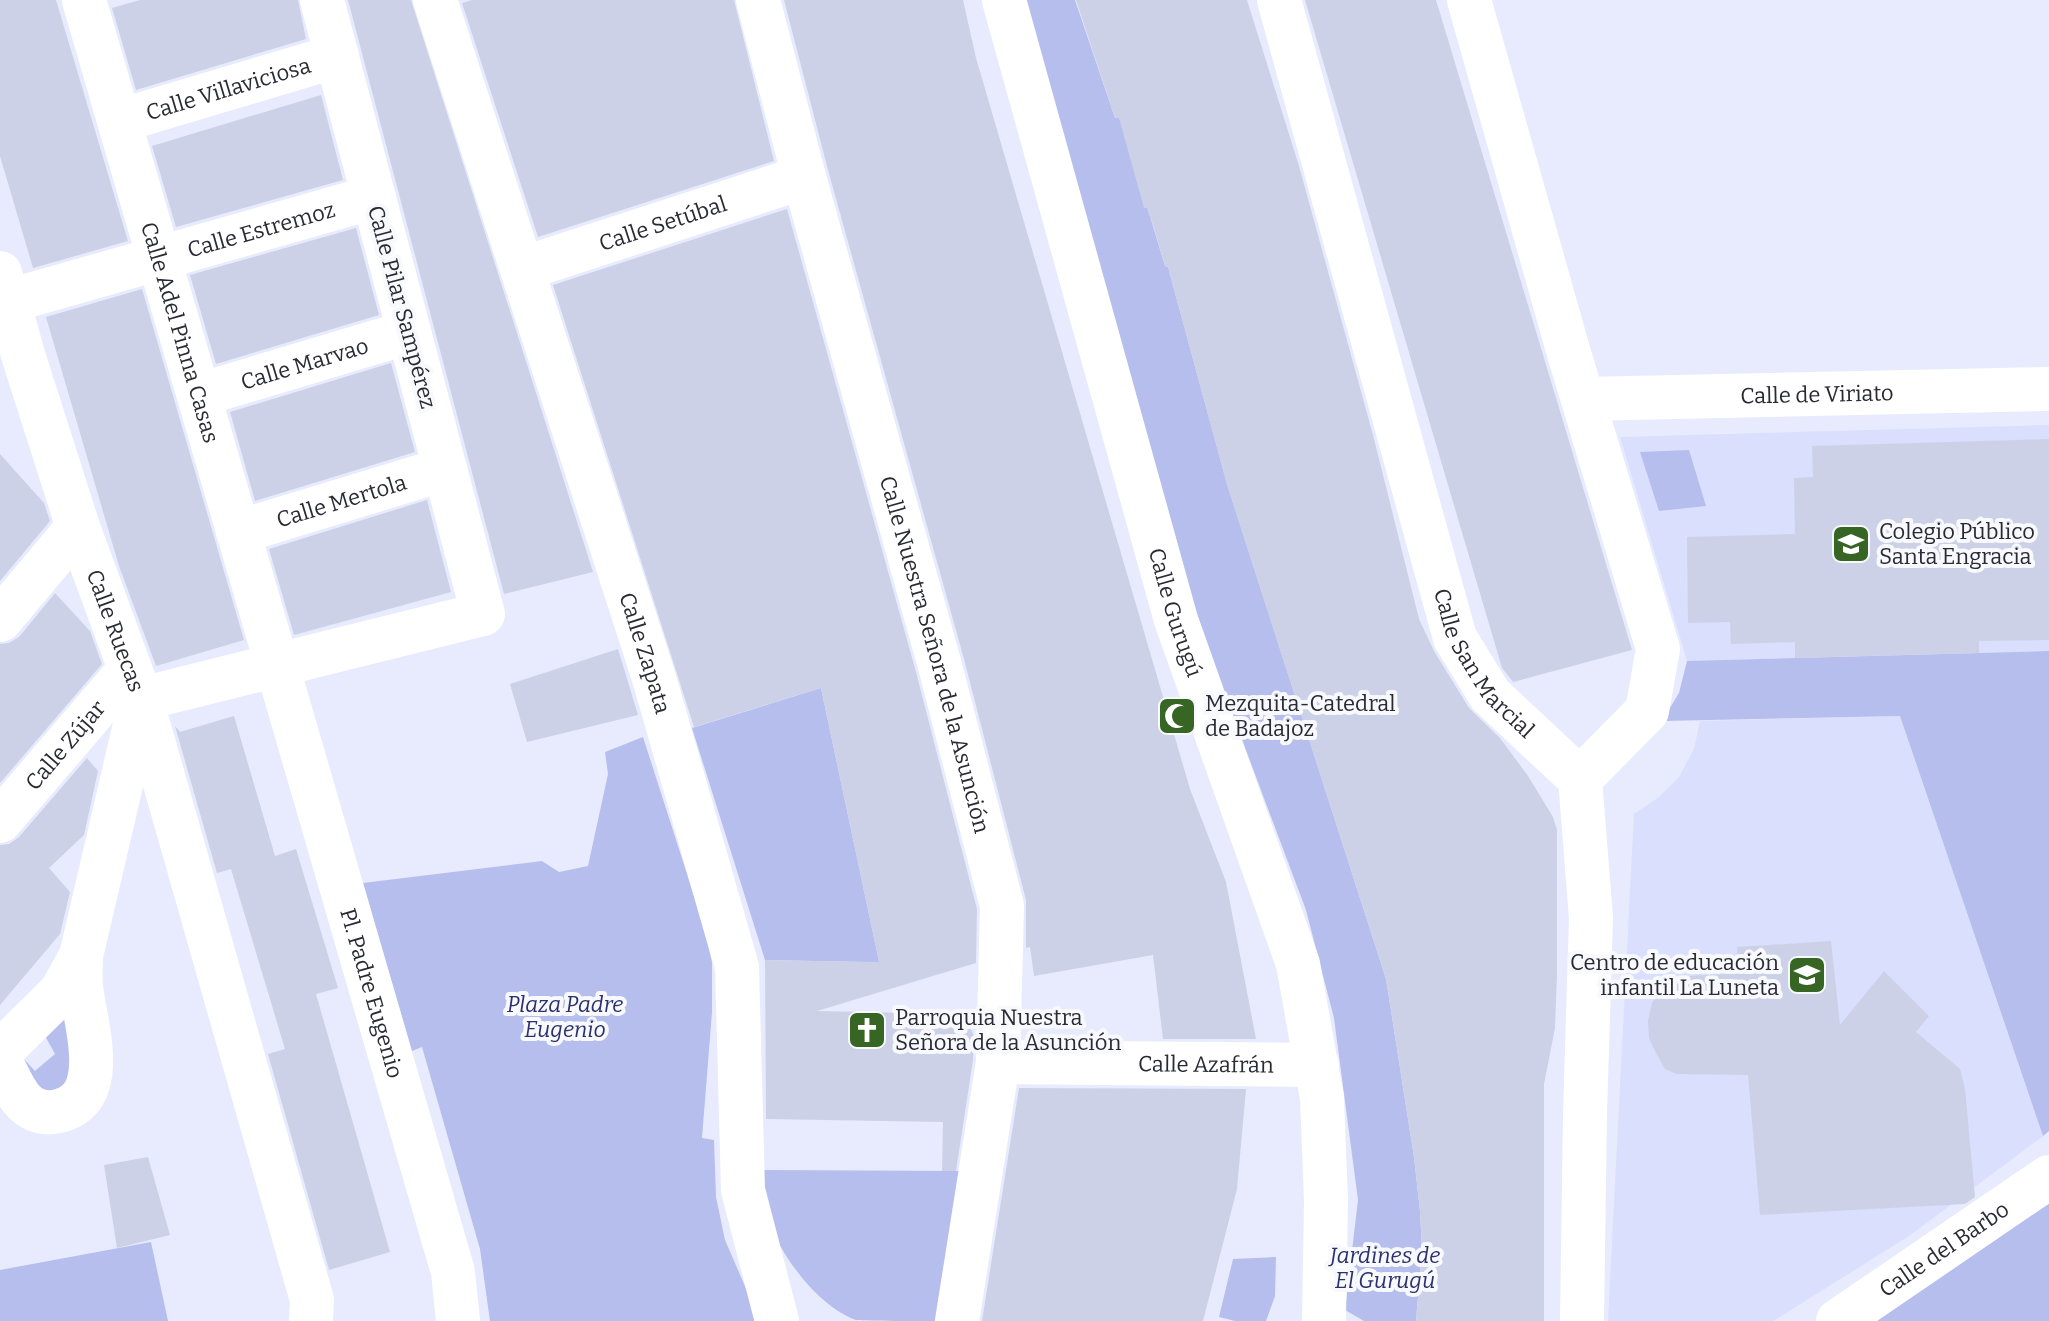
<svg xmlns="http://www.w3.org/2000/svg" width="2049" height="1321" font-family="Bitter,serif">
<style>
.built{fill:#d9dffd}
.green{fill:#b5beec}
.building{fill:#ccd1e7}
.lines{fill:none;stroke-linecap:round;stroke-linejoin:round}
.minor{stroke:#fff;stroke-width:44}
.labels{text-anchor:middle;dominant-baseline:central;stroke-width:8;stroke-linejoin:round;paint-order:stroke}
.street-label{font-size:22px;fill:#292a33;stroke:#f8f9fd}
.poi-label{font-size:22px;fill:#292a33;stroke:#f8f9fd;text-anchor:start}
.park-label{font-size:22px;font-style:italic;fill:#2c306c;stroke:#f8f9fd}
</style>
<rect width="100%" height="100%" fill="#e7ebfd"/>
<!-- built -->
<path class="built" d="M2049 425V651L1687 661 1620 437Z
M1900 716 2043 1136 1909 1236 1773 1321H1608L1634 814 1659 797 1679 777 1694 749 1700 721Z"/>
<!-- green -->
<path class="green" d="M1026 0H1075L1115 118 1120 117 1165 266 1168 267 1227 484 1386 979 1414 1157 1420 1211 1422 1249 1416 1321H1364L1345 1310 1358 1200 1334 1018 1306 910 1202 633Z
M1689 450 1706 506 1659 511 1640 452Z
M2049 651V1131L2043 1136 1900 716 1662 721 1679 693 1687 661Z
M821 688 880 966 861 962 765 960 692 728Z
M643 737 704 927 712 962V1012L702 1138 714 1140 716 1197 725 1240 760 1321H490L480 1249 422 1047 412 1051 363 883 542 861 559 872 588 866 608 774 605 752Z
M68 1006 79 1067 68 1090 36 1101 22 1057 35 1071 55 1054 44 1034Z
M761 1170 960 1171 937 1321C918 1321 871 1321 856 1320 816 1306 773 1247 765 1207 763 1195 763 1182 761 1170Z
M2049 1201V1321H1860Z
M151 1242 168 1321H0V1270Z
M1276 1257 1275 1296 1266 1321H1235L1219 1317 1233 1259Z"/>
<!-- building -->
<path class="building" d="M0 0H56L128 241 33 268 0 156Z
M140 0H298L306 39 136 90 112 8Z
M348 0H411L593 572 504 594Z
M472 0H734L774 161 538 237 462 3Z
M784 0H963L976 58 1190 789 1226 882 1256 1039H1163L1153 955 1034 976 1030 947 1026 948V900L964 659 828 170Z
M1076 0H1247L1299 166 1373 435 1419 619 1434 651 1469 708 1500 738 1528 776 1553 817 1557 830V974L1555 1028 1544 1084V1321H1416L1422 1249 1420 1211 1414 1157 1386 979 1227 485 1168 267 1165 266 1153 225 1147 208H1144L1119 118H1115Z
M1305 0H1436L1632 650 1513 682 1502 668Z
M321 95 343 180 176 227 152 146Z
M787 209 916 672 977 909 976 963 817 1011 964 1014 974 1036 973 1060 956 1171H942L943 1122 766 1119 765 960 879 962 821 688 694 727 553 285Z
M356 228 379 315 216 364 190 275Z
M142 289 244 640 156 666 119 566 46 317Z
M391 363 415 452 255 501 230 412Z
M2049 439V640L1979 641V653L1795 658V642L1731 644 1730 622 1688 623 1687 537 1795 534 1794 478 1813 477 1812 446Z
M0 454 44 503 50 521 0 581Z
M427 500 451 592 294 635 269 549Z
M55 593 90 631 102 664 0 783V644L9 643 19 637Z
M618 649 638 715 527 742 510 684Z
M234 716 275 856 296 849 338 988 316 994 390 1252 329 1270 268 1054 285 1049 231 869 217 873 175 726 180 732Z
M87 758 98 771 84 835 49 868 70 892 60 934 0 1005V845L9 844 19 837Z
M1831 941 1840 1025 1884 971 1929 1016 1916 1032 1960 1069 1965 1089 1975 1197 1965 1204 1760 1215 1748 1075 1677 1074 1665 1069 1656 1053 1649 1038 1648 1021 1652 1003 1662 989 1674 981 1689 976 1739 973 1737 947Z
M1019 1088 1246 1089 1237 1189 1203 1321H982Z
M148 1157 170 1235 117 1248 104 1165Z"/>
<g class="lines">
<!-- minor -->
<g class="minor">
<path id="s1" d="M84 0 453 1272 458 1321"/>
<path id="s2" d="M435 0 654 678 737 967 743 1190 777 1321"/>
<path id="s3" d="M758 0 804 177 940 666 1002 906 998 1062 957 1321"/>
<path id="s4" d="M1004 0 1176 620 1298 964 1322 1098 1326 1201 1324 1321"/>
<path id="s5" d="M1279 0 1455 638 1490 695 1580 779 1591 918 1585 1114 1582 1321"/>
<path d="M1469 0 1568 350 1658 649 1647 711 1580 779"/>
<path id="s6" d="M119 121 337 56"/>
<path id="s7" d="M522 269 804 177"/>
<path id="s8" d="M0 273 24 358 78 527 141 699 81 956 61 992 0 1052"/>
<path id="s9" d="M9 301 374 197"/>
<path id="s10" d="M199 395 409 332"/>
<path id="s11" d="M1583 399 2049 389"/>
<path id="s12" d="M238 532 445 469"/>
<path d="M0 620 78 527"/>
<path id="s13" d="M0 821 130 669"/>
<path d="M0 1060C12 1082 21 1116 54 1112 113 1103 85 1024 81 987 80 977 81 966 81 956"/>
<path id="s14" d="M998 1062 1317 1065"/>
<path d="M311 1321 312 1300 141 699 483 614 322 0"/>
<path id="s15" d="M1838 1321 2049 1177"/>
</g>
</g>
<!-- icons -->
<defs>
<g id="school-square" transform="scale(2)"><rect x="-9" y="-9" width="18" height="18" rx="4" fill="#376524" stroke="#f8f9fd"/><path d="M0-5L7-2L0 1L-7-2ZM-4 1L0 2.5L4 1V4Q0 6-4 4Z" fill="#fff"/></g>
<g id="mosque-square" transform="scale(2)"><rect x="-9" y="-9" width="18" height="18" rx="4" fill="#376524" stroke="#f8f9fd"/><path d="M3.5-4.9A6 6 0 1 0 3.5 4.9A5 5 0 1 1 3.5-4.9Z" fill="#fff"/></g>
<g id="church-square" transform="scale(2)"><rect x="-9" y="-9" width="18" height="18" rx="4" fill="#376524" stroke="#f8f9fd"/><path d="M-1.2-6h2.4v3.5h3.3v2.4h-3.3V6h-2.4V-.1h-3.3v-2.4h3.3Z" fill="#fff"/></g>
</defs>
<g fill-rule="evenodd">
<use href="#school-square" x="1851" y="544"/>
<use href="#mosque-square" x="1177" y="716"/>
<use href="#school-square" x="1807" y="975"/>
<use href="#church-square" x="867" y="1030"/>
</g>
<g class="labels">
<!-- street labels -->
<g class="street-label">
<text stroke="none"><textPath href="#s6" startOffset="114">Calle Villaviciosa</textPath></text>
<text stroke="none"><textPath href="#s7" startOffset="148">Calle Setúbal</textPath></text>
<text stroke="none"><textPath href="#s9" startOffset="262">Calle Estremoz</textPath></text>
<text transform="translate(402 307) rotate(75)">Calle Pilar Sampérez</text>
<text stroke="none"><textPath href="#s1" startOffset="346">Calle Adel Pinna Casas</textPath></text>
<text stroke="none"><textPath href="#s10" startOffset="110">Calle Marvao</textPath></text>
<text stroke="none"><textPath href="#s11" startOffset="234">Calle de Viriato</textPath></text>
<text stroke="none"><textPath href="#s12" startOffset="108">Calle Mertola</textPath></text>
<text stroke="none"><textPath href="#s4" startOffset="636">Calle Gurugú</textPath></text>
<text stroke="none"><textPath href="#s8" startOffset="376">Calle Ruecas</textPath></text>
<text stroke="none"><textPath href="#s2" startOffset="686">Calle Zapata</textPath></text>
<text stroke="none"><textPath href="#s3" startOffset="678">Calle Nuestra Señora de la Asunción</textPath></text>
<text stroke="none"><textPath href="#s5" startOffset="698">Calle San Marcial</textPath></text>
<text stroke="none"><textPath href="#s13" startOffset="100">Calle Zújar</textPath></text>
<text stroke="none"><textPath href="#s1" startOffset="1034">Pl. Padre Eugenio</textPath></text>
<text stroke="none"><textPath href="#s14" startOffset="208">Calle Azafrán</textPath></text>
<text stroke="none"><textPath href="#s15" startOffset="128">Calle del Barbo</textPath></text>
</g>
<!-- poi labels -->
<g class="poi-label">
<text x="1879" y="531">Colegio Público<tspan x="1879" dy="25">Santa Engracia</tspan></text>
<text x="1205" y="703">Mezquita-Catedral<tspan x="1205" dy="25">de Badajoz</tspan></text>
<text x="1779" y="962" text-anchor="end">Centro de educación<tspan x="1779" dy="25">infantil La Luneta</tspan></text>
<text x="895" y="1017">Parroquia Nuestra<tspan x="895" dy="25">Señora de la Asunción</tspan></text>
</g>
<!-- park labels -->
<g class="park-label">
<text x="565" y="1004">Plaza Padre<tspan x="565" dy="25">Eugenio</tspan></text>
<text x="1385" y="1255">Jardines de<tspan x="1385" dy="25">El Gurugú</tspan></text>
</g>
</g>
</svg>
